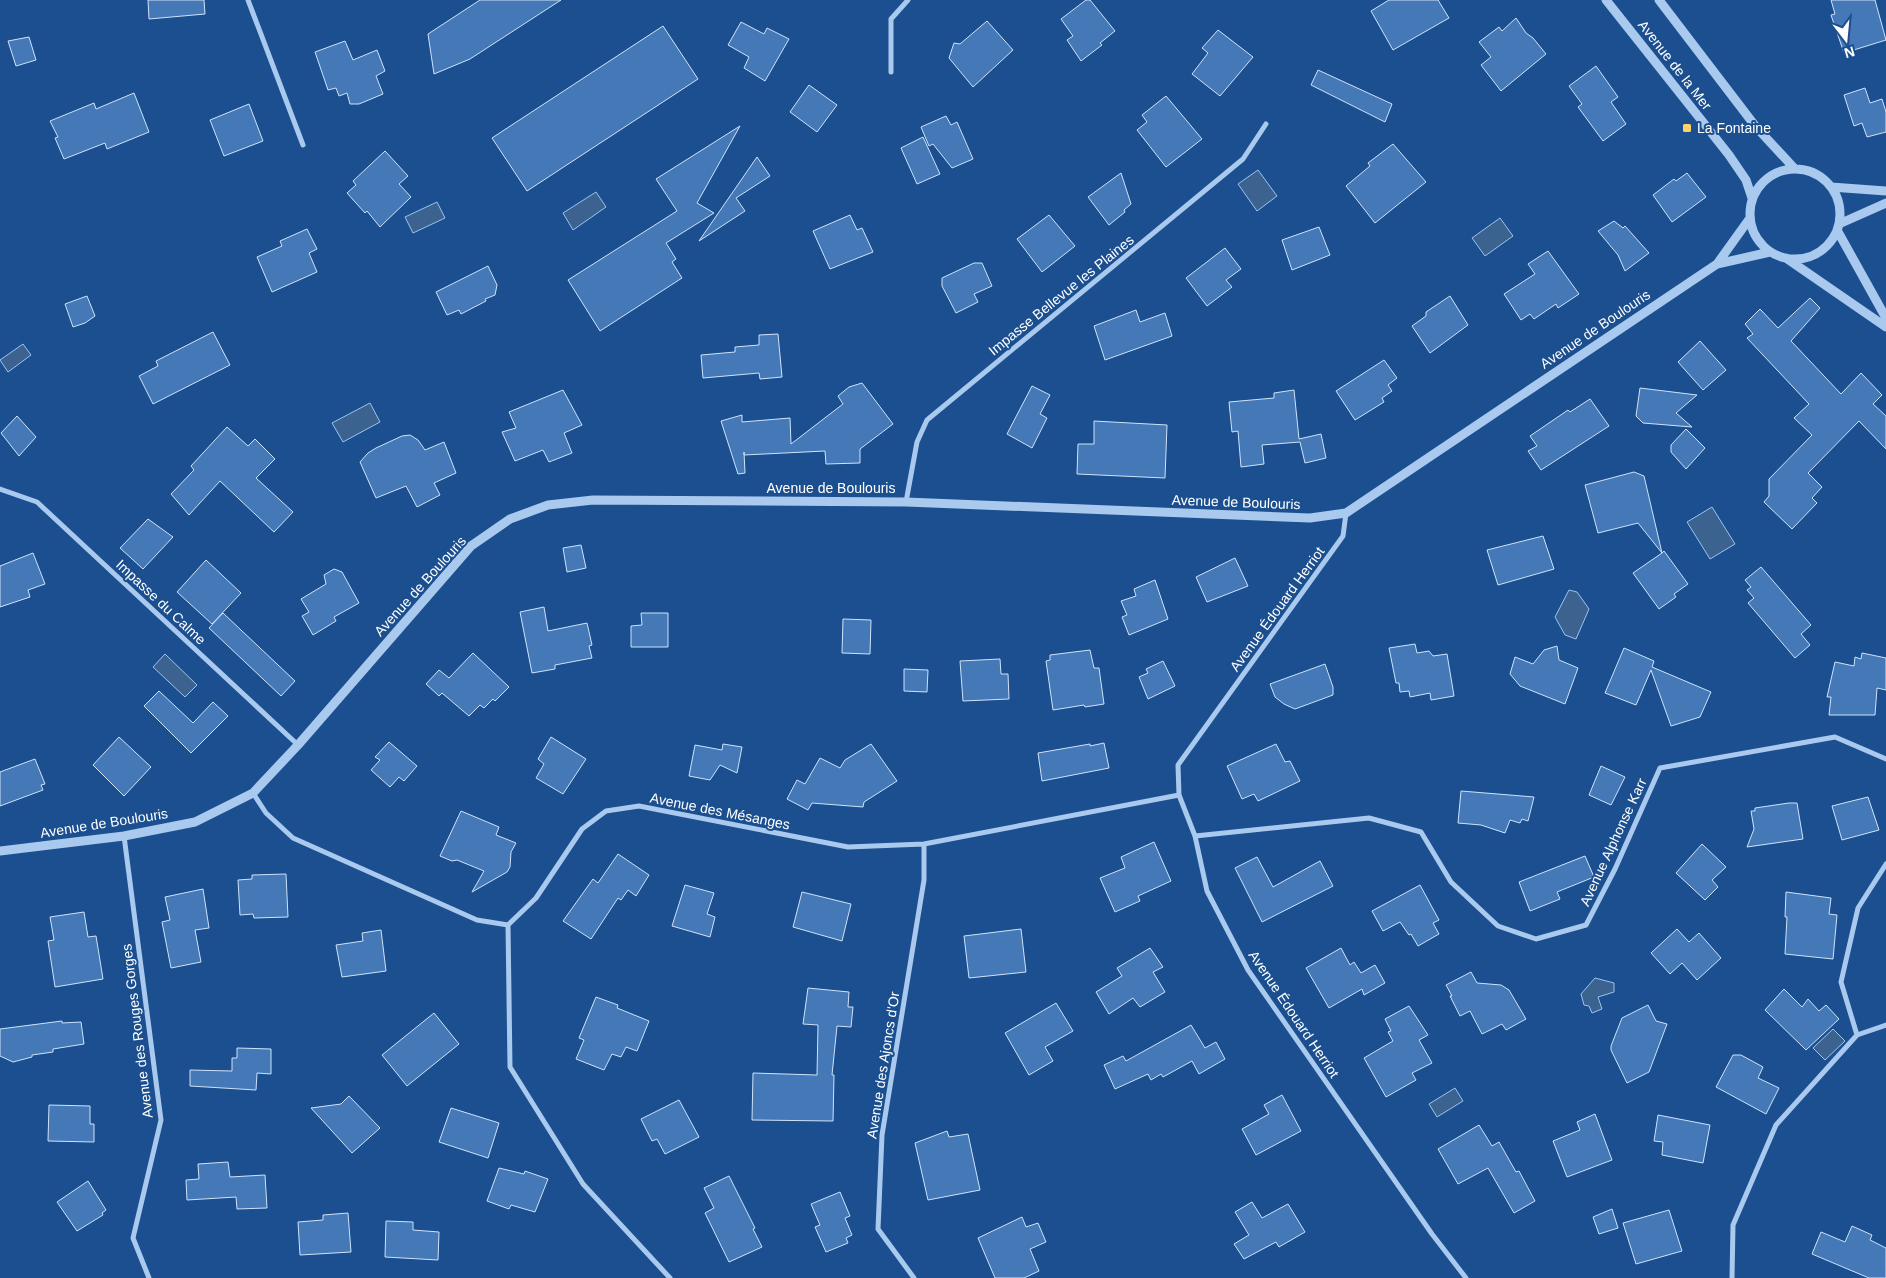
<svg xmlns="http://www.w3.org/2000/svg" width="1886" height="1278" font-family="Arial,sans-serif">
<style>
.water{fill:#3c6290;stroke:#9cc4f0}
.building{fill:#4478b7;stroke:#cfe3fa}
.lines{fill:none;stroke-linecap:round;stroke-linejoin:round}
.minor{stroke:#a9c9ee;stroke-width:5}
.tertiary{stroke:#a9c9ee;stroke-width:9}
.poi-dot{fill:#ffd166;stroke:#1b4f8f;stroke-width:2}
.labels{text-anchor:middle;dominant-baseline:central;stroke-width:4;stroke-linejoin:round;paint-order:stroke}
.street-label{font-size:14px;fill:#fff;stroke:#1b4f8f}
.poi-label{font-size:14px;fill:#fff;stroke:#1b4f8f;text-anchor:start}
</style>
<rect width="100%" height="100%" fill="#1b4f8f"/>
<!-- water -->
<path class="water" d="M1258 170 1277 196 1257 211 1238 184Z
M596 192 606 207 573 230 563 213Z
M437 202 445 218 413 233 405 217Z
M1500 218 1513 236 1485 256 1472 238Z
M23 344 31 355 8 372 0 360Z
M370 403 380 422 343 442 332 423Z
M1712 507 1735 544 1710 559 1687 522Z
M1569 590 1577 592 1589 609 1576 639 1565 635 1555 617Z
M165 654 197 685 185 697 153 667Z
M1595 978 1614 983V992L1598 997 1602 1009 1592 1013 1589 1006 1584 1005 1581 994Z
M1833 1029 1845 1041 1825 1060 1813 1048Z
M1455 1088 1463 1101 1437 1117 1429 1104Z"/>
<!-- building -->
<path class="building" d="M148 0H204L205 14 149 19Z
M480 0H561L470 59 434 74 428 34Z
M1086 0H1090L1115 31 1100 43 1102 45 1081 61 1067 40 1073 36 1061 19Z
M1389 0H1438L1449 18 1393 50 1371 11Z
M1831 0H1875L1886 40 1844 53 1831 15 1835 14Z
M1516 18 1526 33 1533 38 1546 54 1501 91 1481 65 1491 57 1479 42 1499 27 1502 31Z
M987 21 1013 50 973 87 949 58 954 43 960 44Z
M741 22 764 34 767 28 789 39 765 81 744 68 749 57 728 45Z
M663 26 698 79 527 191 492 138Z
M1218 30 1253 57 1220 96 1192 74 1208 53 1202 48Z
M29 37 36 60 16 66 8 41Z
M345 41 353 60 377 50 385 71 376 76 383 94 359 104H350L347 93 339 96 336 88 328 90 315 52Z
M1596 66 1618 97 1611 102 1626 124 1603 141 1578 107 1582 104 1569 86Z
M1318 70 1392 104 1385 122 1311 85Z
M809 85 837 105 817 132 790 112Z
M1865 88 1870 103 1882 99 1886 112V132L1867 137 1862 123 1854 126 1844 95Z
M134 93 149 132 107 149 105 143 64 159 55 138 58 137 50 121 94 103 96 109Z
M1166 96 1202 139 1166 167 1137 130 1147 122 1142 115Z
M249 104 263 141 224 156 210 120Z
M946 116 951 125 957 122 973 159 952 168 933 144 929 146 921 127Z
M740 126 697 203 714 213 666 243 676 259 672 262 682 278 600 331 568 280 677 211 656 179Z
M923 137 940 174 917 184 901 148Z
M1393 144 1426 182 1375 223 1346 186 1370 166 1368 163Z
M385 151 408 176 399 184 411 197 380 227 367 211 365 213 347 193 356 185 353 181Z
M757 157 770 176 736 198 745 211 699 241Z
M1121 173 1131 204 1124 210 1125 212 1109 225 1088 197Z
M1687 173 1706 197 1672 222 1653 195 1674 179 1676 181Z
M850 215 857 230 862 228 873 252 830 269 813 231Z
M1049 215 1075 246 1042 272 1017 239Z
M1614 221 1623 228 1625 226 1649 253 1625 271 1618 255 1598 231Z
M1319 227 1330 255 1292 270 1282 240Z
M307 229 317 249 309 253 317 272 272 292 257 257 282 246 280 241Z
M1225 248 1241 269 1226 280 1232 287 1207 306 1186 278Z
M1548 251 1579 294 1558 308 1556 304 1534 319 1530 314 1521 320 1504 294 1535 274 1528 264Z
M974 263H982L992 286 974 294 978 302 956 313 942 286V278Z
M488 266 497 285 495 295 485 299 486 301 461 314 459 310 447 315 436 292Z
M87 296 95 316 85 323 73 327 65 304Z
M1450 296 1468 325 1430 353 1412 326 1426 316V312Z
M1810 298 1820 308 1791 341 1841 394 1861 373 1882 395 1873 404 1886 416V449L1859 421 1808 473 1822 487 1812 498 1817 503 1792 529 1764 502 1769 496V479L1812 435 1794 418 1809 404 1747 338 1753 334 1745 324 1760 309 1778 328Z
M1136 310 1140 322 1165 313 1172 336 1105 360 1094 326Z
M213 332 230 365 153 404 139 376 158 366 156 361Z
M778 334 782 377 760 379 759 373 703 378 701 355 735 352V347L759 345V335Z
M1700 341 1726 370 1703 390 1678 362Z
M1384 360 1397 378 1388 385 1392 391 1382 398 1384 402 1355 420 1336 391Z
M862 383 893 424 860 449V463L826 464 825 451 744 455V452L745 473 738 474 721 421 742 415V422L790 418 791 444 843 404 838 396 849 387Z
M1032 386 1050 395 1040 414 1047 418 1032 448 1007 434Z
M1640 388 1697 395 1676 413 1692 427 1643 423 1636 416Z
M563 390 582 425 564 433 572 453 549 462 543 450 515 461 502 432 516 428 509 412Z
M1294 390 1299 439 1321 434 1326 458 1305 463 1300 442 1262 445 1264 464 1241 467 1238 431 1232 432 1229 402 1274 398V393Z
M1590 399 1609 426 1541 470 1528 451 1537 446 1530 436 1568 410 1570 412Z
M17 416 36 437 19 456 1 433Z
M1094 421 1167 425 1165 478 1077 474 1078 444H1094Z
M227 427 248 446 255 439 275 459 256 478 293 512 274 532 220 481 189 515 171 494 194 470 191 466Z
M1686 429 1705 448 1686 469 1671 452V445Z
M410 435 418 440 425 450 444 442 456 473 434 483 440 495 417 507 406 486 376 498 360 462 368 453 376 448 402 436Z
M1634 472 1644 476 1662 553 1664 551 1688 584 1674 594 1676 597 1659 609 1633 573 1662 553 1638 523 1598 533 1585 485Z
M148 519 173 537 143 569 120 548Z
M1543 536 1554 569 1498 585 1487 550Z
M581 545 586 568 567 572 563 548Z
M33 553 45 584 28 590 30 597 0 607V566Z
M1235 558 1248 586 1207 602 1196 577Z
M206 560 241 593 212 624 177 592Z
M1761 567 1811 625 1801 634 1810 645 1795 658 1748 603 1754 598 1747 590 1751 587 1745 580Z
M334 569 342 572 359 603 334 617 336 621 313 635 302 616 309 612 301 599 326 584 324 575Z
M1155 580 1168 619 1129 635 1122 617 1127 615 1121 601 1136 596 1134 589Z
M544 607 548 631 587 623 592 645 589 646 592 658 555 665V669L532 673 520 612Z
M223 613 295 681 281 696 209 628Z
M641 613H668V647H631V626L642 625Z
M843 619 871 620 870 654 842 653Z
M1415 644 1417 653 1429 651 1433 656 1447 654 1454 696 1431 700 1430 693 1410 697 1409 691 1400 692 1399 683H1396L1389 648Z
M1557 646 1559 660 1578 668 1565 704 1520 686 1510 674 1515 657 1533 664 1544 650Z
M1624 648 1654 661 1652 667 1711 692 1700 717 1671 726 1651 670 1636 705 1605 693Z
M1090 650 1094 668H1099L1104 704 1085 707 1084 705 1053 710 1046 661 1050 660V655Z
M473 653 509 687 495 701 493 699 484 708 480 705 469 716 442 693 439 696 426 684 439 670 449 678Z
M1862 653 1886 658V690L1877 688 1875 715H1829L1831 697H1827L1835 662 1854 666 1855 657 1861 659Z
M1000 659 1001 674H1008L1009 699 963 701 960 661Z
M1163 661 1175 686 1148 699 1139 677 1148 673 1146 669Z
M1325 664 1333 687V695L1295 709 1284 704 1275 697 1270 684Z
M904 669 928 670 927 692 904 691Z
M159 691 193 723 213 702 228 716 191 753 144 706Z
M119 737 151 767 124 796 93 765Z
M551 737 586 759 563 794 536 778 544 764 538 759Z
M389 742 417 766 404 781 399 777 390 787 371 770 380 760 375 757Z
M1104 743 1109 768 1042 781 1038 753 1090 744V746Z
M723 744 742 747 737 773 720 765 710 780 689 776 695 745 722 750Z
M871 744 897 781 864 802 863 807 812 803 808 810 787 799 797 780 805 784 820 758 840 768 845 760Z
M1276 744 1285 762 1290 761 1300 781 1258 801 1254 794 1242 799 1227 766Z
M35 759 45 784 41 785 43 790 0 806V772Z
M1601 766 1625 777 1611 805 1589 795Z
M1461 791 1534 797 1528 821 1522 819 1520 823 1510 820 1505 833 1481 825 1458 823Z
M1868 797 1879 830 1842 840 1832 806Z
M1789 803H1797L1803 839 1747 847 1754 829 1751 811H1755V808Z
M461 811 499 827 496 835 516 843 511 852 510 867 507 872 472 892 484 871 457 860 452 861 440 856Z
M1154 842 1171 881 1138 896 1140 901 1115 912 1100 878 1125 868 1121 857Z
M1702 844 1726 867 1712 880 1718 887 1705 900 1676 873Z
M618 854 649 875 636 896 628 890 621 900 618 898 591 939 563 921 593 879 598 883Z
M1585 856 1594 877 1557 892 1560 899 1530 911 1519 882Z
M1257 857 1273 887 1320 861 1333 886 1262 922 1235 868Z
M286 874 288 917 254 918 253 914 240 915 238 880 252 879V875Z
M685 885 714 893 707 914 715 917 710 937 672 926Z
M1420 885 1439 920 1433 923 1439 934 1418 946 1411 934 1409 935 1400 922 1383 931 1372 911Z
M203 889 209 928 195 930 201 962 171 968 162 922 170 920 165 897Z
M802 892 851 904 842 941 793 927Z
M1786 892 1831 898 1829 914 1837 915 1833 959 1785 954 1787 917H1785Z
M84 912 88 937 96 936 103 979 55 987 48 941 54 940 50 917Z
M1021 929 1026 972 969 978 964 936Z
M1677 929 1689 942 1699 933 1721 958 1697 980 1682 963 1670 974 1651 953Z
M381 930 386 971 342 977 336 945 363 941 362 933Z
M1150 948 1163 967 1153 972 1165 992 1140 1007 1133 998 1109 1014 1096 992 1122 976 1117 968Z
M1341 948 1350 965 1354 962 1361 973 1375 965 1385 983 1364 995 1362 989 1329 1008 1306 968Z
M1471 972 1477 983 1501 985 1509 990 1526 1019 1506 1030 1502 1024 1482 1034 1470 1011 1460 1016 1450 996H1452L1446 985Z
M808 988 849 992 848 1007H853L851 1027 837 1026 832 1075H834L833 1121 752 1120 753 1073 817 1075 818 1025 803 1024Z
M1784 989 1802 1007 1808 999 1819 1011 1826 1005 1839 1019 1806 1050 1765 1010Z
M596 997 618 1005 617 1008 649 1021 637 1051 626 1047 621 1057 612 1054 604 1070 576 1059 584 1040 579 1038Z
M1056 1003 1073 1031 1045 1047 1053 1061 1029 1075 1005 1033Z
M1648 1005 1656 1021 1667 1024 1649 1072 1627 1083 1611 1050V1046L1622 1018Z
M1409 1006 1428 1035 1419 1040 1432 1063 1412 1073 1416 1080 1386 1097 1364 1058 1393 1041 1388 1032 1391 1031 1385 1019Z
M434 1013 459 1044 407 1086 382 1055Z
M62 1021V1023L81 1022 84 1044 53 1049V1052L32 1055V1057L13 1062 0 1056V1029Z
M1191 1025 1205 1048 1216 1042 1225 1059 1199 1074 1192 1061 1163 1077 1161 1074 1151 1080 1148 1074 1115 1089 1104 1065 1123 1056 1126 1061Z
M237 1048 271 1049V1074L257 1073 256 1090 190 1086V1070L232 1071V1058H237Z
M1733 1055H1741L1763 1067 1758 1078 1779 1088 1766 1114 1716 1087Z
M1282 1095 1301 1131 1256 1155 1242 1129 1269 1114 1264 1105Z
M349 1096 380 1128 352 1153 311 1108 341 1104Z
M679 1100 699 1137 665 1154 657 1139 652 1141 641 1119Z
M49 1105 90 1106V1124H94V1142L48 1141Z
M451 1108 499 1123 488 1158 439 1142Z
M1595 1114 1612 1160 1567 1177 1553 1141 1580 1130 1577 1122Z
M1658 1115 1710 1125 1703 1163 1662 1155 1663 1142 1654 1141Z
M1479 1125 1492 1146 1499 1142 1516 1172 1519 1171 1535 1201 1514 1213 1488 1168 1458 1184 1438 1149Z
M947 1131 949 1137 968 1134 980 1190 928 1200 915 1143Z
M228 1162 230 1177 265 1175 267 1208 237 1209 236 1197 187 1200 186 1180 199 1179 198 1164Z
M499 1168 524 1174 525 1171 548 1179 535 1212 511 1205 509 1209 487 1201Z
M729 1176 755 1228 753 1229 762 1247 729 1262 705 1213 714 1208 704 1188Z
M88 1181 106 1210 102 1213 103 1215 77 1231 57 1202Z
M840 1192 850 1216 845 1218 852 1235 846 1238 848 1243 826 1252 815 1227 820 1225 811 1204Z
M1252 1202 1262 1218 1288 1204 1305 1232 1279 1247 1276 1242 1244 1259 1234 1244 1249 1235 1235 1212Z
M1612 1209 1618 1228 1599 1234 1593 1217Z
M1669 1210 1682 1251 1636 1264 1623 1223Z
M348 1213 351 1252 300 1255 298 1222 323 1220V1215Z
M1022 1217 1026 1227 1038 1223 1046 1242 1030 1249 1039 1271 1024 1278H995L978 1238Z
M386 1221 413 1222V1230L439 1232 438 1260 385 1257Z
M1852 1226 1872 1235 1870 1240 1886 1248V1278H1869L1812 1254 1821 1232 1845 1242Z"/>
<g class="lines">
<!-- minor -->
<path class="minor" d="M248 0 303 145
M891 72V19L908 0
M0 489 37 502 298 745
M906 502 917 442 927 420 1243 159 1266 124
M1346 513 1343 536 1178 765 1179 795 1195 836 1207 891 1248 970 1432 1234 1466 1278
M253 793 266 813 293 838 477 920 508 925 536 898 582 829 606 811 639 806 848 847 924 844 1179 795
M124 836 161 1120 133 1238 149 1278
M1195 836 1369 818 1421 832 1451 882 1498 926 1536 939 1586 925 1615 869 1660 768 1835 737 1886 759
M508 925 510 1067 583 1184 670 1278
M1857 1035 1841 982 1858 908 1886 864
M914 1278 878 1229 882 1135 924 880V844
M1732 1278 1733 1225 1776 1125 1857 1035 1886 1025"/>
<!-- tertiary -->
<path class="tertiary" d="M1606 0 1729 155 1746 180 1752 198
M1659 0 1756 127 1795 169
M1750 214a45 45 0 1 1 90 0a45 45 0 1 1-90 0Z
M1831 187 1886 191
M1839 224 1886 203
M1837 230 1886 318
M1786 258 1886 327
M1717 264 1770 252
M0 851 124 836 195 822 253 793 298 745 471 546 510 519 548 505 593 500 906 502 1310 518 1346 513 1717 264 1750 218"/>
</g>
<!-- markers -->
<rect class="poi-dot" x="1682" y="123" width="10" height="10" rx="2.5"/>
<g class="labels">
<!-- street labels -->
<g class="street-label">
<text transform="translate(1675 65) rotate(52)">Avenue de la Mer</text>
<text transform="translate(1061 295) rotate(-39)">Impasse Bellevue les Plaines</text>
<text transform="translate(1595 329) rotate(-34)">Avenue de Boulouris</text>
<text x="831" y="488">Avenue de Boulouris</text>
<text transform="translate(1236 502) rotate(2)">Avenue de Boulouris</text>
<text transform="translate(420 586) rotate(-48)">Avenue de Boulouris</text>
<text transform="translate(161 602) rotate(43)">Impasse du Calme</text>
<text transform="translate(1277 609) rotate(-54)">Avenue Édouard Herriot</text>
<text transform="translate(720 811) rotate(11)">Avenue des Mésanges</text>
<text transform="translate(104 823) rotate(-9)">Avenue de Boulouris</text>
<text transform="translate(1613 842) rotate(-65)">Avenue Alphonse Karr</text>
<text transform="translate(1294 1014) rotate(56)">Avenue Édouard Herriot</text>
<text transform="translate(137 1031) rotate(-97)">Avenue des Rouges Gorges</text>
<text transform="translate(883 1065) rotate(-81)">Avenue des Ajoncs d'Or</text>
</g>
<!-- poi labels -->
<g class="poi-label">
<text x="1697" y="128">La Fontaine</text>
</g>
</g>
<!-- north arrow -->
<g transform="translate(1846 40) rotate(164)" stroke="#1b4f8f" stroke-width="4" paint-order="stroke">
<path d="M0-4L9 19L0 12L-9 19Z" fill="#ffffff"/>
<text y="-8" font-size="14" font-weight="bold" text-anchor="middle" fill="#ffffff">N</text>
</g>
</svg>
